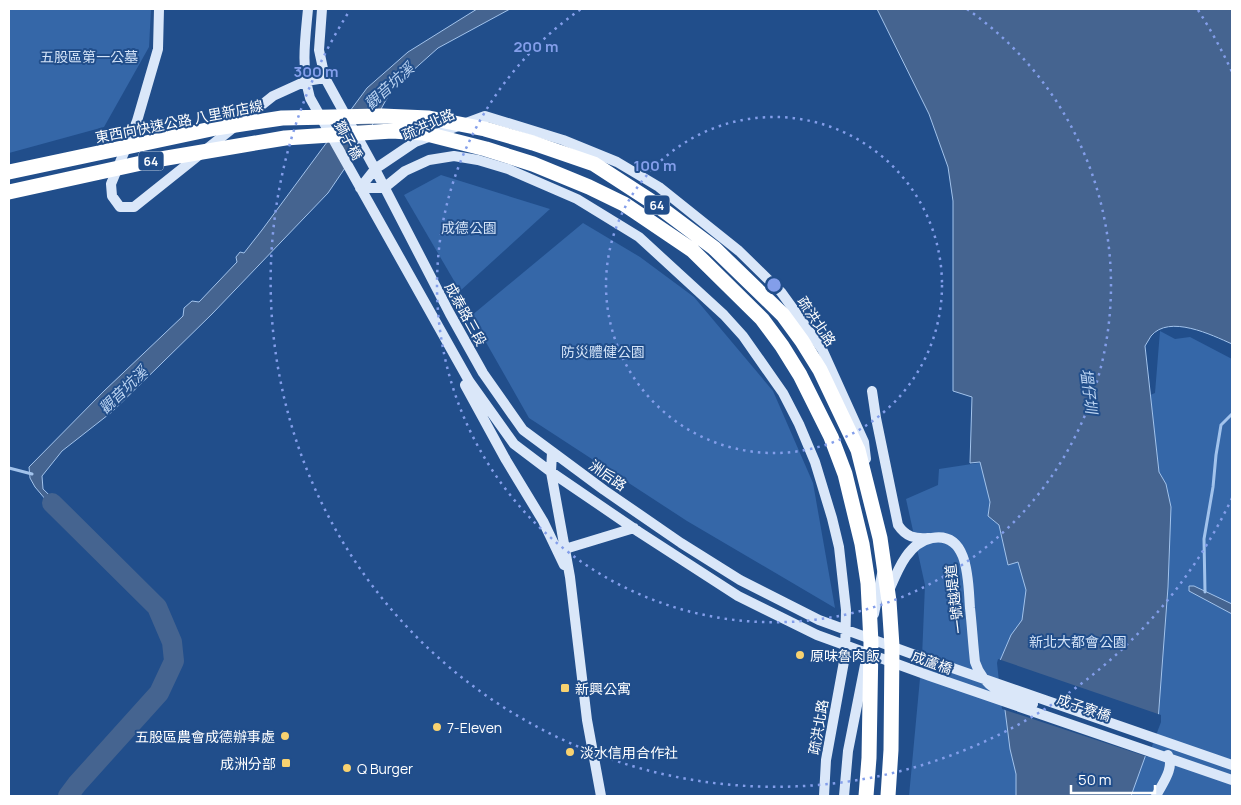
<svg xmlns="http://www.w3.org/2000/svg" width="1241" height="805" font-family="Manrope,'Noto Sans TC',sans-serif">
<style>
.green{fill:#3567a8}
.water{fill:#456490;stroke:#a2c3ec}
.pier{fill:#214e8b}
.lines{fill:none;stroke-linecap:round;stroke-linejoin:round}
.stream{stroke:#a2c3ec;stroke-width:3}
.river{stroke:#456490;stroke-width:20}
.secondary{stroke:#dae7f9;stroke-width:10}
.highway{stroke:#fff;stroke-width:15}
.ring{fill:none;stroke:#839eea;stroke-width:2.5;stroke-dasharray:2.5 5}
.poi-dot{fill:#f8d270;stroke:#214e8b;stroke-width:2}
.labels{text-anchor:middle;dominant-baseline:central;stroke-width:4;stroke-linejoin:round;paint-order:stroke}
.shield{fill:#214e8b;stroke:#bccadc;stroke-width:1}
.shield-label{font-size:12px;font-weight:bold;fill:#fff}
.park-label{font-size:14px;fill:#d3e3f8;stroke:#214e8b}
.street-label{font-size:14px;fill:#fff;stroke:#214e8b}
.poi-label{font-size:14px;fill:#fff;stroke:#214e8b;text-anchor:start}
.water-label{font-size:15px;font-style:italic;fill:#bad3f2;stroke:#214e8b}
.centre{fill:#839eea;stroke:#214e8b;stroke-width:2.5}
.ring-label{font-size:15px;text-anchor:middle;font-weight:bold;fill:#839eea;stroke:#214e8b;stroke-width:4;stroke-linejoin:round;paint-order:stroke}
</style>
<rect width="100%" height="100%" fill="#214e8b"/>
<!-- green -->
<path class="green" d="M9 9H151L149 47 104 127 9 153Z
M441 175 550 209 460 291 404 195Z
M583 223 640 257 694 297 773 391 813 483 835 608 687 521 529 418 471 316Z
M1160 331 1175 339 1190 337 1232 359V796H909L922 657 925 585 906 499 938 485 939 469 998 460 1155 393Z"/>
<!-- water -->
<path class="water" d="M477 9H510L438 48 392 89 364 140 328 193 212 314 113 411 62 451 42 476 43 489 73 518 69 527 35 487 30 478 29 467 104 391 183 316 184 308 192 301 199 302 237 262 236 257 240 252 244 253 262 230 367 88 408 52Z
M877 9H1232V344C1212 335 1169 314 1151 336 1149 339 1147 343 1145 346L1159 472 1166 484 1171 507 1168 587 1158 721 1131 796H1016V774L1010 749 999 663 1011 635 1022 620 1026 590 1018 562 1008 565 999 525 988 516 990 502 980 462 970 463 972 397 953 391V201L948 167 929 114Z
M1189 586H1194L1232 604V614L1189 591Z"/>
<!-- pier -->
<path class="pier" d="M998 659 1161 715V722L1148 757 1002 709 997 663Z"/>
<g class="lines">
<!-- stream -->
<path class="stream" d="M9 468 32 474
M1205 592 1204 539 1213 487 1216 455 1221 425 1232 414"/>
<!-- river -->
<path class="river" d="M52 503 157 607 172 642 174 661 159 693 77 784 68 796"/>
<!-- secondary -->
<path class="secondary" d="M159 9 158 49 137 121 111 184 112 196 120 207H134L273 96 306 81 325 78
M308 9C305 41 301 66 310 98L469 381 514 444 551 472 639 532 738 596 817 635 930 676 1232 780
M322 9 319 50 325 78 375 169 450 314 483 373 523 430 604 490 681 543 740 580 819 620 915 655 1232 765
M360 188 375 169 415 142 485 116 563 140 617 162 659 187 739 251 781 292 822 349 864 442 866 459
M360 188H384L405 171 429 160 454 156 478 160 508 169 577 199 639 237 724 315 743 336 783 393 799 424 815 462 832 518 839 547 846 610 845 656 826 760 824 796
M465 385 506 460 543 521 564 565
M872 391 876 418 898 525C906 537 915 539 928 538
M552 452 551 472 570 577 587 720 601 796
M565 549 634 528
M888 593C897 572 907 543 932 538 970 531 968 584 970 608 972 626 973 644 975 662 984 690 1008 696 1033 704
M874 614 882 574
M844 796 848 751 866 660
M1156 796C1162 784 1175 768 1168 755"/>
<!-- highway -->
<path class="highway" d="M9 172 216 128 282 118 382 116 429 118 485 129 533 143 594 164 654 203 714 248 783 315 802 341 820 370 858 450 880 538 889 601 892 646 891 750 888 796
M9 192 155 160 285 138 392 131 423 133 486 149 533 164 589 187 624 204 692 250 762 319 782 346 800 375 831 437 845 474 862 544 868 583 871 643 869 758 866 796"/>
</g>
<!-- distance rings -->
<g class="ring">
<circle cx="774" cy="285" r="168"/>
<path d="M967 9A337 337 0 1 1 581 9"/>
<path d="M1232 498A505 505 0 1 1 350 10M1198 10A505 505 0 0 1 1232 72"/>
</g>
<!-- markers -->
<g class="poi-dot">
<circle cx="800" cy="655" r="5"/>
<rect x="560" y="683" width="10" height="10" rx="2.5"/>
<circle cx="437" cy="727" r="5"/>
<circle cx="285" cy="736" r="5"/>
<circle cx="570" cy="752" r="5"/>
<rect x="281" y="758" width="10" height="10" rx="2.5"/>
<circle cx="347" cy="768" r="5"/>
</g>
<g class="labels">
<!-- shield labels -->
<g class="shield">
<rect x="138.5" y="151.5" width="25" height="19" rx="4"/>
<rect x="644.5" y="195.5" width="25" height="19" rx="4"/>
</g>
<g class="shield-label">
<text x="151" y="161">64</text>
<text x="657" y="205">64</text>
</g>
<!-- park labels -->
<g class="park-label">
<text x="89" y="56">五股區第一公墓</text>
<text x="469" y="227">成德公園</text>
<text x="603" y="351">防災體健公園</text>
<text x="1078" y="641">新北大都會公園</text>
</g>
<!-- street labels -->
<g class="street-label">
<text transform="translate(179 121) rotate(-11)">東西向快速公路 八里新店線</text>
<text transform="translate(428 124) rotate(-24)">疏洪北路</text>
<text transform="translate(349 140) rotate(62)">獅子橋</text>
<text transform="translate(466 314) rotate(61)">成泰路三段</text>
<text transform="translate(817 321) rotate(56)">疏洪北路</text>
<text transform="translate(608 475) rotate(35)">洲后路</text>
<text transform="translate(954 599) rotate(-97)">一號越堤道</text>
<text transform="translate(932 662) rotate(20)">成蘆橋</text>
<text transform="translate(1084 707) rotate(19)">成子寮橋</text>
<text transform="translate(818 727) rotate(-80)">疏洪北路</text>
</g>
<!-- poi labels -->
<g class="poi-label">
<text x="810" y="655">原味魯肉飯</text>
<text x="575" y="688">新興公寓</text>
<text x="447" y="727">7-Eleven</text>
<text x="275" y="736" text-anchor="end">五股區農會成德辦事處</text>
<text x="580" y="752">淡水信用合作社</text>
<text x="276" y="763" text-anchor="end">成洲分部</text>
<text x="357" y="768">Q Burger</text>
</g>
<!-- water labels -->
<g class="water-label">
<text transform="translate(389 86) rotate(-42)">觀音坑溪</text>
<text transform="translate(123 390) rotate(-44)">觀音坑溪</text>
<text transform="translate(1089 391) rotate(83)">塭仔圳</text>
</g>
</g>
<circle cx="774" cy="285" r="8" class="centre"/>
<g class="ring-label">
<text x="536" y="52">200 m</text>
<text x="316" y="77">300 m</text>
<text x="655" y="171">100 m</text>
</g>
<!-- border -->
<rect width="1241" height="805" fill="none" stroke="#ffffff" stroke-width="20"/>
<!-- scale -->
<path d="M1071 785v8h84v-8" fill="none" stroke="#ffffff" stroke-width="2.5"/>
<text x="1078" y="785" font-size="15" fill="#ffffff" stroke="#214e8b" stroke-width="4" paint-order="stroke">50 m</text>
</svg>
